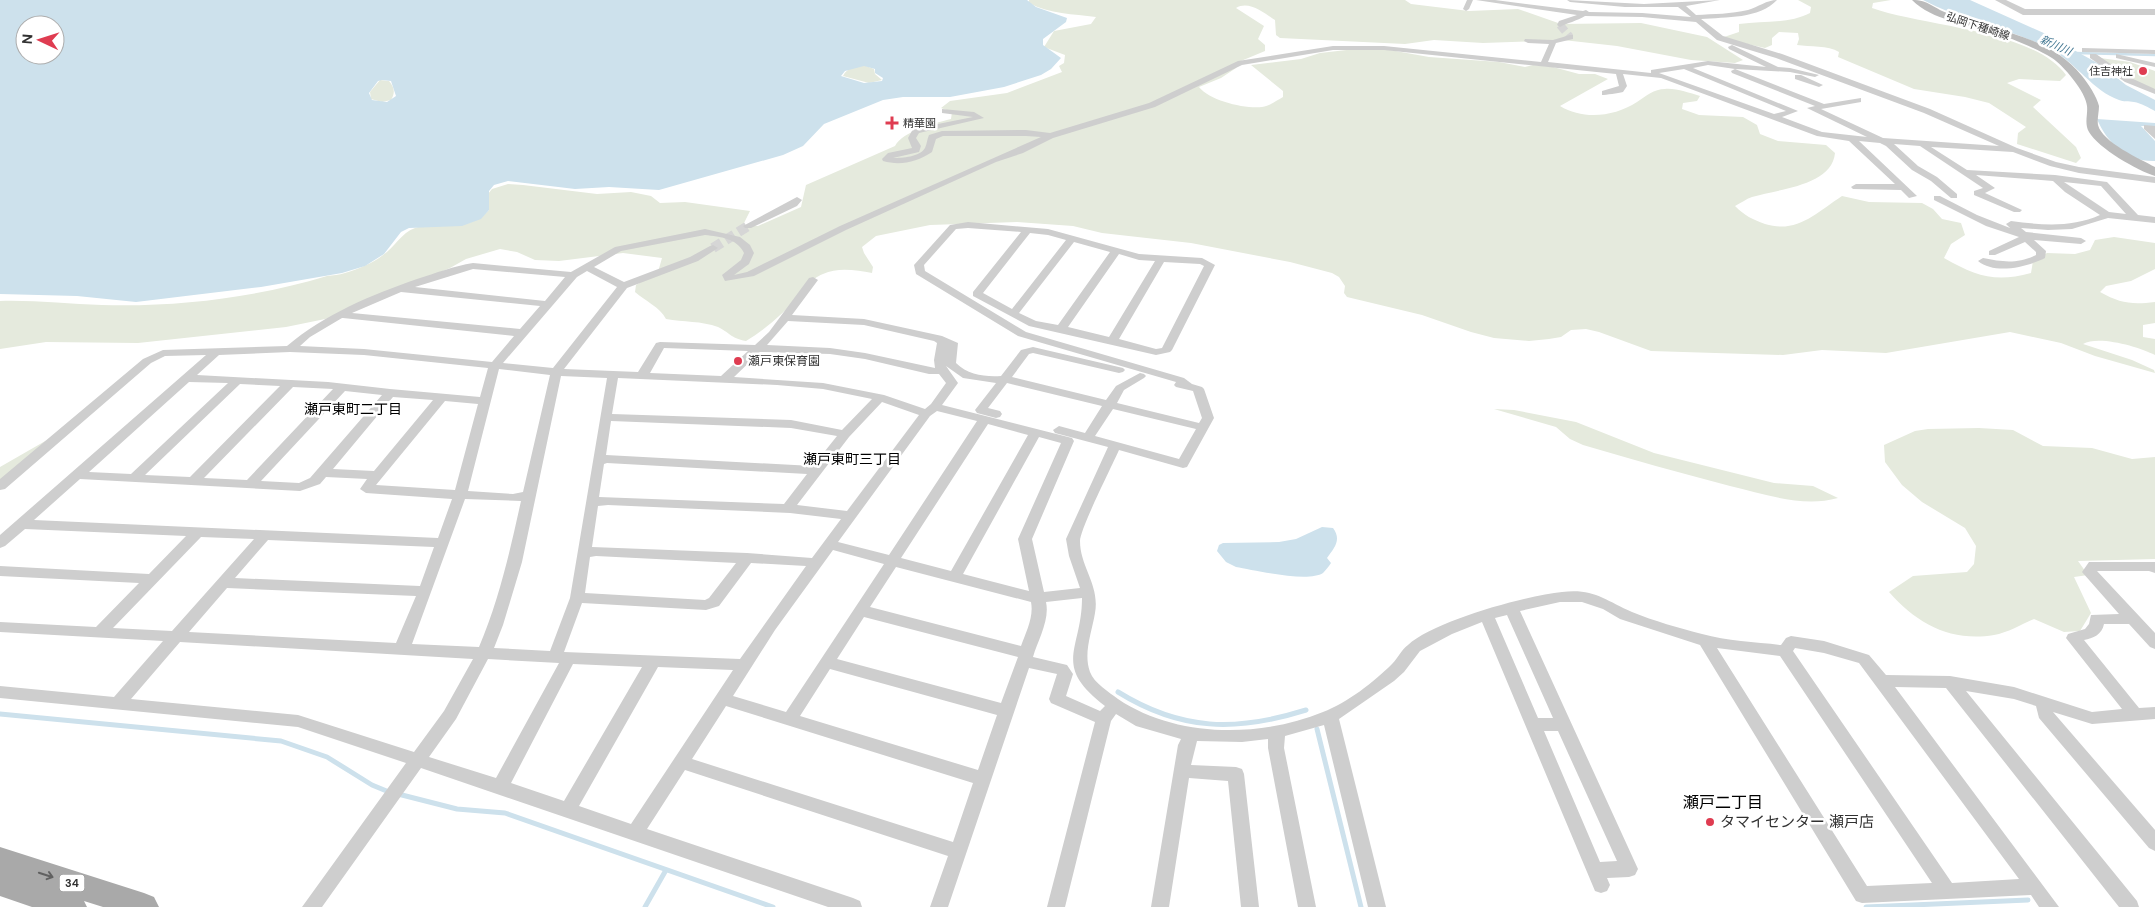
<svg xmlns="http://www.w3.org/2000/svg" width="2155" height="907" font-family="'DM Sans','Noto Sans JP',sans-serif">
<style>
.green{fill:#e5eadd}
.water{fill:#cde1ec;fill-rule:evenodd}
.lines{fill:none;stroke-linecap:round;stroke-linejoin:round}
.stream-far1{stroke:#cde1ec;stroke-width:2.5}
.stream{stroke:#cde1ec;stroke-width:5}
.minor-tunnel-far1{stroke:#d6d6d6;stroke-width:8;stroke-dasharray:8 4;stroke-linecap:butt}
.minor-tunnel{stroke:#d6d6d6;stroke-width:10;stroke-dasharray:10 5;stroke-linecap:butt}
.minor{fill:#cecece;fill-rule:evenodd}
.tertiary{fill:#cecece;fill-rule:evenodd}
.secondary{fill:#bbb;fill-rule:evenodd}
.primary{fill:#a9a9a9;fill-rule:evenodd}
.oneway{stroke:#616161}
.poi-dot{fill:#df3c51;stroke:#fff;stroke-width:2}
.labels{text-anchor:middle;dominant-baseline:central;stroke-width:5;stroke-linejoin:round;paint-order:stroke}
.far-street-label{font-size:11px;fill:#313131;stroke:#fff}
.far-water-label{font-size:11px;font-style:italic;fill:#417691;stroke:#fff}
.far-poi-label{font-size:11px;fill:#313131;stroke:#fff;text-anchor:end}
.shield{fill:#fff;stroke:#6f6f6f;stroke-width:1}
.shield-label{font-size:11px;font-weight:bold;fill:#313131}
.poi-label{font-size:12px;fill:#313131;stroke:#fff;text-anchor:start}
.neighbourhood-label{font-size:14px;fill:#000;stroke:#fff}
.near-poi-label{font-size:15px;fill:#313131;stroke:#fff;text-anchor:start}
.near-neighbourhood-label{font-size:16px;fill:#000;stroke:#fff}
</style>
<rect width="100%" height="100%" fill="#fff"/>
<!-- green -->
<path class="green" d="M1029 0H1405L1411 4 1469 11 1518 9 1561 24 1641 23 1707 37 1743 60 1735 63 1691 60 1617 46 1563 40 1483 43 1434 40 1405 44 1280 38 1276 35 1275 20C1264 13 1249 0 1236 8L1264 26 1258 39 1265 45V51L1241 61 1236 68 1221 78 1199 87C1210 101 1245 109 1262 107 1269 106 1276 101 1283 97V91L1251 65 1301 59 1320 53 1373 47 1429 57 1499 62 1525 67 1533 65 1553 67 1579 74H1595L1608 79 1560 106C1583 120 1614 117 1637 102 1646 96 1654 89 1665 89 1676 88 1689 93 1700 96L1697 101 1683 103 1682 109 1699 115 1743 117 1757 125 1760 134 1778 141 1826 145 1835 153C1832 186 1778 189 1752 197 1746 199 1741 203 1735 206 1745 216 1752 219 1765 224 1797 234 1816 213 1842 196L1869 202 1922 203 1933 209 1942 219 1961 223 1965 235 1951 244 1944 258C1976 276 1995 283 2031 273L2033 261 2047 253 2075 254 2090 250 2095 240 2114 237 2155 243V269L2131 281 2106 286 2100 292C2120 303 2131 305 2155 302V323L2143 325V337L2155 339V355C2139 347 2099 335 2083 344L2132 360 2154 370 2155 373 2095 356 2061 343 2010 332 1886 353 1822 350 1783 355 1651 351 1599 332 1586 329 1571 330 1561 337 1549 339 1529 341 1494 338 1471 332 1422 315 1347 297 1344 293 1345 286 1339 277 1332 273 1290 262 1191 243 1102 233 1073 226 1017 222 930 225 876 236 862 247 864 253 873 267 872 273C856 270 838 267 823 274 809 280 810 285 801 294 785 312 766 329 746 341 730 338 729 332 718 327 702 321 683 322 666 319 660 307 645 301 635 292L636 285 658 272 662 258 623 253 559 261 535 260 517 252 500 249 466 259 450 268 330 318 286 327 138 343 46 342 0 349V301C34 300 68 304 102 305 178 307 254 298 327 276 333 275 339 275 345 273 358 269 373 263 383 255 394 248 401 233 415 228 442 219 465 235 489 210L484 199 492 189 508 184 523 185 597 194 631 192 651 196 660 203 685 202 750 211 743 225 758 226 801 207 806 185 895 146C903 131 935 123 951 119L952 112 941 108 950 101 1007 93 1062 72 1059 66 1064 63 1065 55 1044 47 1054 31 1091 24 1096 17C1073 14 1050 14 1029 3Z
M1798 0H1891L1873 3 1872 8C1922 26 2034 30 2066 75L2060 81 2019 79 2007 83 2041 100 2033 107 2076 147 2081 158 2076 163 2017 144 2018 133 2026 127 1989 103 1965 97 1914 89 1838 57 1839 52C1828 45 1810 47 1797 45L1799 39 1798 33 1779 32 1772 38V45L1765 48 1721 38 1739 32V24C1763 21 1789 24 1810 13L1811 7Z
M2100 58 2130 62 2155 71V91L2138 85Z
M866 66 874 69 875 74 882 80 869 83 843 76C847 67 857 66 866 66Z
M380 80 389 81C395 88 395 93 391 100L382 102 371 99 370 92Z
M1494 409 1514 410 1576 422 1654 453 1774 483 1813 486 1838 498C1802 508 1765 494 1730 486 1680 473 1631 459 1583 445L1570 439 1556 427Z
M1979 428 2013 430 2043 446 2092 448 2132 459 2155 457V559L2078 561 2088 575 2074 577 2091 613 2080 631 2064 632 2034 619C2022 624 2007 633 1994 635 1951 642 1917 624 1889 592L1913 576 1967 572 1974 564 1976 546 1965 528 1922 502 1902 485 1885 462 1884 445 1915 431 1928 429Z
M47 440 0 482V467Z"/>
<!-- water -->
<path class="water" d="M0 0H1027L1036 7 1067 18 1066 22 1043 39V45L1061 58 1051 69 1041 75 1004 87 950 97H903L883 100 824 124 803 146 783 155 659 190 609 187 575 189 508 181 494 185 489 191V210L481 219 462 226 409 228 401 232 384 254 365 266 342 273 261 287 136 302 77 296 0 294ZM25 25H55V55H25ZM864 66 875 69V73L883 78 882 81 864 83 841 76 845 71ZM382 80 391 81 396 96 387 102 372 100 369 93 378 81Z
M1923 0H1970L2075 47 2072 49 2101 65 2126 85 2155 100V111C2149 108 2141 103 2134 102 2129 101 2123 102 2119 100 2093 91 2076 63 2052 50 2011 28 1964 22 1923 0Z
M2097 119 2155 123V126H2141L2155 141V161C2127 162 2107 143 2097 119Z
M1322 527 1333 528C1342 540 1334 548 1327 558L1331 563C1329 566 1326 570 1323 573 1308 583 1254 570 1236 567L1226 562 1217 551 1219 545 1223 543 1279 542 1296 539Z"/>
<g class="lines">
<!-- stream-far1 -->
<path class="stream-far1" d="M2075 53 2155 55"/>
<!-- stream -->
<path class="stream" d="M1118 692C1181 731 1236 732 1306 710
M0 714 281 741 327 757 372 785 389 792
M1317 729 1361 907
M398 794 457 809 505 813 773 907
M645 907 666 870
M1866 907 2028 900"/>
<!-- minor-tunnel-far1 -->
<path class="minor-tunnel-far1" d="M1560 25 1570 37"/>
<!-- minor-tunnel -->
<path class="minor-tunnel" d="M713 248 748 226"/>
<!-- minor -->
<path class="minor" d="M1467 0H1473L1469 9 1466 11 1463 9Z
M1476 0H1495L1583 11 1586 10 1589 12 1642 13 1691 17 1678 7H1625L1570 2 1567 0 1644 4 1720 0 1686 6 1696 15C1714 14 1731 14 1748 10 1758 7 1767 0 1777 0 1759 19 1726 17 1701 19L1723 36 1782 54 1930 109 2017 148 2056 162 2079 167 2155 177V183L2079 173 2050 166 2013 152 1931 147 1967 170 2055 175 2107 182 2138 215 2155 217V223L2108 218 2072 229 2048 230 2021 228 2026 232 2081 238 2086 241 2081 244 2034 240 2046 251 2045 258C2027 267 1995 275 1978 261L1983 258C2003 262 2017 264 2036 255V252L2025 242 1995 255H1989V251L2019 237 1986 226 1934 200V196H1940L1977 215 2010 228 2006 224 2011 221C2041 225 2071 228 2100 215L2065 192 2053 181 1976 175 1995 188 1985 193 2022 210 2020 212H2014L1974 195V191L1983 188 1920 146 1894 144 1918 166 1937 177 1957 194V198H1951L1931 181 1912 170 1886 146 1880 143 1859 141 1917 196 1909 198 1901 190 1853 189 1851 187 1856 184H1895L1849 141 1817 136 1661 78 1623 74 1627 86 1623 92C1618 93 1606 95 1602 95V91L1619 86 1616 74 1384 50H1333L1242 65 1155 107 1053 138 1023 153 996 162 846 230 754 276 725 281 722 275 741 260 744 253C737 238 720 237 705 235L621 251 594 267 624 282 690 257 710 246 713 245 718 248 698 261 627 288 564 369 638 372 656 343 660 342 755 345 769 332 809 278 813 277 818 280 792 315 864 319 942 336 958 343 956 363C968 375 985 377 1001 376L1021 350 1033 347 1123 368 1125 370 1123 372 1119 373 1033 353 1029 354 1012 377 1106 400 1116 386 1140 373 1144 374 1146 376 1144 378 1124 390 1117 403 1199 423 1202 418 1193 391 1176 387 1174 385 1176 382 1018 336 916 274 914 265 950 225 968 222 1048 229 1139 254 1202 258 1215 265 1172 350 1170 352 1156 355 1029 326 973 296V292L1021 232 968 228 956 229 924 265 925 271 1026 332 1184 378 1192 384 1202 387 1204 389 1214 418 1187 467 1183 468 1119 450C1112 466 1080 529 1080 541 1080 567 1100 585 1095 613 1092 632 1083 653 1090 672 1094 683 1109 692 1118 699 1176 738 1260 738 1323 712 1347 703 1374 682 1392 664 1398 658 1401 650 1408 645 1434 621 1525 596 1562 592 1593 588 1605 600 1632 612 1654 621 1679 628 1702 634 1727 641 1756 642 1781 645L1786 638 1791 636 1824 641 1869 655 1886 675 1950 676 2014 687 2092 712 2122 709 2066 638 2068 634 2085 629 2089 624 2091 615 2119 614 2082 572 2089 562H2155V573L2149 571H2097L2155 633V649L2150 647 2129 624H2104C2102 635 2093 638 2084 640L2139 708 2155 707V719L2092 724 2053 712 2155 830V851L2149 848 2039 718 2036 706 2014 699 1966 691 2137 901 2139 907H2119L1946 688 1895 687 2059 907H2039L2031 895 1862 903 1856 901 1700 645 1620 619 1603 609 1582 602H1560L1520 611 1638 869 1635 875 1629 877 1607 878 1610 885 1607 891 1601 893 1595 891 1482 622 1452 634 1420 651 1404 672 1394 681 1339 719 1386 907H1368L1324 725 1285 736 1284 748 1316 907H1298L1268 748V739L1242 742 1197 741 1191 765 1236 767 1242 769 1244 774 1259 907H1241L1228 781 1189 778 1169 907H1151L1178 745 1181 739 1136 726 1116 714 1111 721 1065 907H1047L1095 722 1051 703 1049 699 1057 674 1029 668 948 907H930L948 856 685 770 647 829 853 898 860 901 862 907H828L421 768 322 907H302L406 763 298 727 0 698V686L114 697 163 641 0 632V622L96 627 139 583 0 576V566L149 574 186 536 25 529 5 546 0 548V535L206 355 165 356 151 363 5 489 0 490V479L143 359 163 350 287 346C325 314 371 295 417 279 436 273 454 266 473 263L571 272 615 247 705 229 740 237 750 245 754 253 749 264 734 275 747 272 840 226 1041 137 1026 136H943L936 139 932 152C917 162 900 166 883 161L882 159 888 153 912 148 908 138 913 129 973 117 942 113V109L974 112 984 118 919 133 916 138 921 146 919 152 893 158C902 158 920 157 925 148 927 144 927 139 929 135L942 131 1026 130 1050 133 1149 103 1238 61 1333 46H1384L1541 62 1549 44 1528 43 1524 41 1525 39 1553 40 1570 35H1573V39L1556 43 1548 62 1651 73V70L1708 61 1766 67 1729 49 1728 47 1732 45 1778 67 1790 68 1819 75 1815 77 1790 72 1735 69 1824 104 1861 98V102L1821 109 1883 138 1999 146 1924 113 1776 58 1717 40 1696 22 1642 17 1585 16C1577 21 1567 23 1560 27L1557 25 1559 21 1577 15ZM1708 65 1735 69 1731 71 1732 73 1815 106 1807 108 1867 137 1822 132 1782 117 1798 111 1693 68ZM1684 69 1786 111 1774 114 1659 73ZM2064 182 2101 186 2126 214 2109 212ZM1030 233 1048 235 1066 240 1012 309 983 293ZM1074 242 1110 252 1058 325 1036 321 1019 313ZM1119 254 1139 260 1155 261 1109 337 1068 327ZM1164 262 1200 264 1204 266 1162 348 1156 349 1119 339ZM473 269 565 277 545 301 415 287ZM587 271 617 287 553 368 503 363 577 277ZM401 292 540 306 520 329 352 313ZM342 318H343L514 336 492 362 364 349 300 346 310 337ZM788 321 864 325 934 341 937 343 934 360 935 368 865 353 830 348 767 345ZM664 348 748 351 721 376 650 373ZM290 352 364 355 488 368 480 397 390 389 328 382 197 375 219 355ZM760 352 830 354 865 359 929 374H939L946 383 931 404 925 409 884 395 823 383 734 377ZM946 366 963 378 996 383 975 410 977 413 996 418 1000 417 1002 414 1000 411 988 408 1007 383 1102 406 1085 433 1059 426 1053 430 1055 433 1108 447 1066 539 1069 556 1080 588 1044 592 1032 539 1074 441 1072 438 942 405 958 383ZM499 369 550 375 523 492 513 494 468 491ZM561 376 607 378 570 598 550 651 494 648 503 625 522 562ZM618 378 777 385 823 389 872 399 842 430 791 420 612 414ZM189 382 228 383 131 474 89 472ZM240 384 280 386 190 477 145 475ZM293 387 333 389 247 480 204 478ZM345 391 382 395 310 478 299 483 261 481ZM393 397 433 400 374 471 333 469ZM445 401 478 404 455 490 376 485ZM882 402 919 415 847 511 797 505 849 437ZM1113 409 1196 429 1179 459 1095 436ZM937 411 977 421 889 555 838 542 930 416ZM611 421 791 428 837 436 813 466 606 455ZM988 424 1028 435 951 571 901 558ZM1039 437 1061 443 1018 539 1029 591 963 574ZM607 463 807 474 784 504 599 497 604 464ZM326 477 367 479 360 489 366 493 452 499 438 538 34 520 80 479 300 491 320 484ZM465 499 521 501C510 551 499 600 479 647L412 644ZM608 505 790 513 841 519 812 558 747 553 592 547 598 506ZM201 537 254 539 172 631 113 628ZM268 540 434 547 420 586 235 578ZM833 550 884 564 786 712 733 696 775 630ZM596 556 736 563 709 598 705 600 585 593 590 557ZM751 563 806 566 740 659 564 652 582 603 706 610 719 606ZM896 567 1031 602C1034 617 1026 632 1021 646L870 607ZM227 588 416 596 396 643 189 632ZM1082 598C1082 650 1051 665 1105 706L1100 711 1066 696 1073 674 1067 665 1033 657C1038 640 1050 620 1046 602ZM1507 615 1553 718H1538L1495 618ZM864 617 1018 657 1001 703 837 659ZM180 642 473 659 444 711 414 752 298 715 131 699ZM1717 648 1780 656 1932 883 1867 886ZM1795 648 1824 653 1859 663 2019 879 1952 883 1793 651ZM488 659 559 663 496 778 429 757 456 719ZM573 664 642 667 564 801 511 783ZM658 667 733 670 631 824 579 806ZM830 669 997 715 978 770 800 716ZM726 706 973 783 953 842 692 759ZM1544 731H1558L1617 861 1600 862Z
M2082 48 2155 50V54L2085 52H2082Z
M2090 54H2096L2131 78 2155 89V94L2125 82 2090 58Z
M2116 54 2155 63V67L2116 58Z
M1795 75H1801L1823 85 1819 87 1795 79Z
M2144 125 2155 126V139L2144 129Z
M797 197 802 200 797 206 751 228H745L743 226Z"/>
<!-- tertiary -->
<path class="tertiary" d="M1995 0H2006L2025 9H2155V15H2023Z"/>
<!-- secondary -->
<path class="secondary" d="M1912 0C1929 0 1933 8 1947 13 1993 31 2050 35 2082 76 2088 83 2097 97 2099 106 2099 112 2097 119 2098 125 2102 142 2140 159 2155 167V176C2138 171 2098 148 2089 132 2084 123 2088 115 2087 106 2086 92 2063 65 2052 58 2036 48 2010 38 1993 32 1966 23 1933 21 1912 0Z"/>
<!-- primary -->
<path class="primary" d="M0 847 144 893 154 897 159 907H103L84 901 87 907H32L0 896Z"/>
</g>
<!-- one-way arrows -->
<defs><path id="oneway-shaft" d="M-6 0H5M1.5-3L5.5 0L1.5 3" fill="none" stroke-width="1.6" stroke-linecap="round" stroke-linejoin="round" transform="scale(1.25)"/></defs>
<use class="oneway" href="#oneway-shaft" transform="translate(46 875) rotate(18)"/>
<!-- markers -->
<g class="poi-dot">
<circle cx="2143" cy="71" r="5"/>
<path d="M889.5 115.5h5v5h5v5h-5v5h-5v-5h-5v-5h5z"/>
<circle cx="738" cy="361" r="5"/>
<circle cx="1710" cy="822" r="5"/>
</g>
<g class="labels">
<!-- far-street labels -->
<g class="far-street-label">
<text transform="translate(1978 26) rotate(18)">弘岡下種崎線</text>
</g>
<!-- far-water labels -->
<g class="far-water-label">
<text transform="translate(2056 45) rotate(24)">新川川</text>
</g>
<!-- far-poi labels -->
<g class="far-poi-label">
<text x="2133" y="71">住吉神社</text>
<text x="903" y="123" text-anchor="start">精華園</text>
</g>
<!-- shield labels -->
<rect class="shield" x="59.5" y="874.5" width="25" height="17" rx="4"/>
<g class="shield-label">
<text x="72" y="883">34</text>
</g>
<!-- poi labels -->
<g class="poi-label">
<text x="748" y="361">瀬戸東保育園</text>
</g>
<!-- neighbourhood labels -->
<g class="neighbourhood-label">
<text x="353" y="409">瀬戸東町二丁目</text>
<text x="852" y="459">瀬戸東町三丁目</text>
</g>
<!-- near-poi labels -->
<g class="near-poi-label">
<text x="1720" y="822">タマイセンター 瀬戸店</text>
</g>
<!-- near-neighbourhood labels -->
<g class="near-neighbourhood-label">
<text x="1723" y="802">瀬戸二丁目</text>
</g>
</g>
<!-- north arrow -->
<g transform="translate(40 40) rotate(274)"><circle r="24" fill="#ffffff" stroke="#adadad"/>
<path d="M0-4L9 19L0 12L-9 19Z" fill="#df3c51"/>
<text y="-8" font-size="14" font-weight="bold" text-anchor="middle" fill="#313131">N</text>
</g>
</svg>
